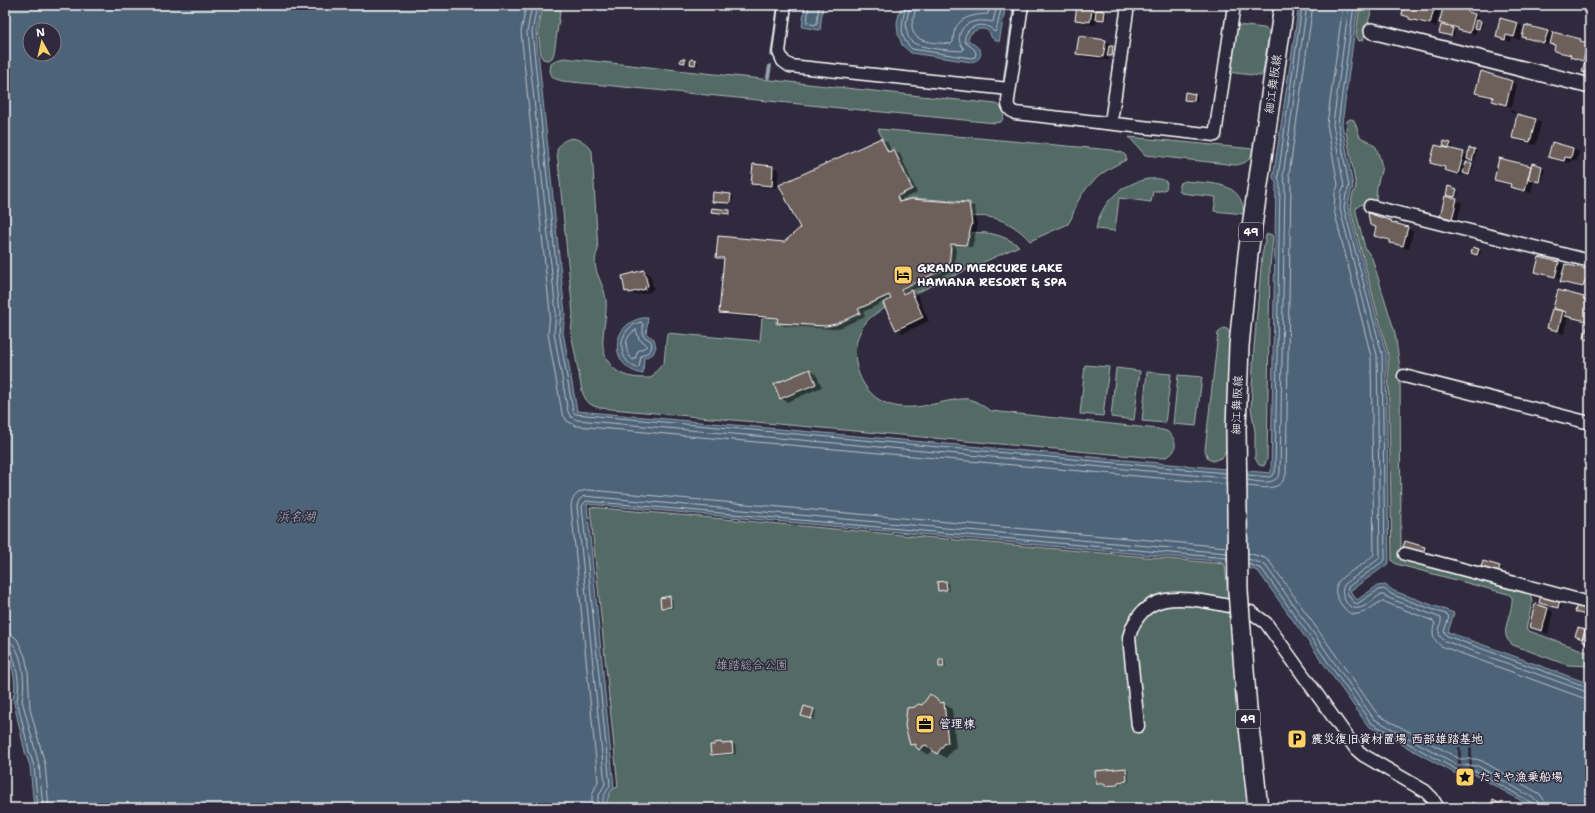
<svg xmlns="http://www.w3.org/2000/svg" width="1595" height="813" font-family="'Shantell Sans','Klee One',sans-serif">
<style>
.green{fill:#536a65;stroke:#a9b4b2}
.water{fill:#4d6478;stroke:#94a2ae;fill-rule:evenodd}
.pier{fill:#2f2a3d}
.shadow{fill:#0007}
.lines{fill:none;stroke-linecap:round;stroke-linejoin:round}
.shore{stroke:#b8c1c9;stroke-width:1}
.stream{stroke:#94a2ae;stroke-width:4}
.building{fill:#6d5e5a;stroke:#fff}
.minor-casing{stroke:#fff;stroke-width:15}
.tertiary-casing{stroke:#fff;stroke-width:18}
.primary-casing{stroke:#fff;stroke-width:22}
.minor{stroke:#2f2a3d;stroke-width:12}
.tertiary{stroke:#2f2a3d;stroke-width:15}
.primary{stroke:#2f2a3d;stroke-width:19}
.primary-bridge-casing{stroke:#fff;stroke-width:22;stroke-linecap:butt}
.primary-bridge{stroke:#2f2a3d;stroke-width:19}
.labels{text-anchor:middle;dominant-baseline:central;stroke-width:3;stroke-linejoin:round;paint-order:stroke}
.shield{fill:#2f2a3d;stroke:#c1bfc5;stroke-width:1}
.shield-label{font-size:11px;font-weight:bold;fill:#fff}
.street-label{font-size:12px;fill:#fff;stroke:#2f2a3d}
.poi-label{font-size:12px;font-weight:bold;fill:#fff;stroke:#2f2a3d;text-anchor:start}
.park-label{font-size:12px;fill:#b2bcba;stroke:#2f2a3d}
.water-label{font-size:13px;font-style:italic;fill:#afb9c2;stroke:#2f2a3d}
</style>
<rect width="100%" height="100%" fill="#2f2a3d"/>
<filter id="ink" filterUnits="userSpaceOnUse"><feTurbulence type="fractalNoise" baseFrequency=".025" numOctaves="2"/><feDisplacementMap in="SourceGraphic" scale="8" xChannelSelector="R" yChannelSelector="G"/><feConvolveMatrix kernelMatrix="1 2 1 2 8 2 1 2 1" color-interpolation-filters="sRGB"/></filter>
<g filter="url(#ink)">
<!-- green -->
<path class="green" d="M543 5H561L554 53 552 58 548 60 543 59 541 56 538 32Z
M1360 5H1373L1364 37 1363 40 1359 41 1356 35Z
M1237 25 1264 28 1268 30 1269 34 1263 72 1261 76 1235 73 1230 71 1235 29Z
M564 58 996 104C1005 108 1006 114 1001 122L995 123 562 81 553 78 550 71 551 64 557 60Z
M1350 119 1354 120 1360 137 1370 142 1376 147 1380 159 1382 167 1377 186 1376 200 1360 205 1356 208V212L1365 248 1372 258 1395 333 1400 368 1401 553 1530 593 1532 603 1526 629 1529 631 1590 653V666L1567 665 1513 645C1496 634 1514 614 1512 597L1508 594 1396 564 1392 561 1388 354 1351 211 1352 196 1356 187 1346 131 1347 121Z
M878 129 1112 150 1123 153 1126 156V160C1106 169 1089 181 1078 201 1074 208 1073 218 1068 224L1030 241C1015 224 995 214 972 217L970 202 911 198 900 201 898 197 913 189 894 148 888 151Z
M1129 137 1254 149C1251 159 1246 164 1236 165L1145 155Z
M572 138C582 140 587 143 592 151L598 250C589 269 604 281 606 300 607 313 604 324 603 337 601 356 612 374 632 377 638 378 645 378 651 378L664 362 667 333 760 341 762 318 776 319V324L826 327 836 325 861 314 860 309 888 296 890 299 882 302 885 308C879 311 873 315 868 320 844 346 856 393 888 404 907 411 929 405 948 401 955 400 963 398 969 399 977 401 984 407 991 411L1158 429C1161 430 1165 430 1168 432 1176 438 1179 451 1168 456 1164 458 1160 458 1155 458L600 408C589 405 586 402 582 391L571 332 573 314 557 151C560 142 564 140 572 138Z
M1148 179C1155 179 1162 177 1167 183L1166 189 1160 191H1153L1151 202 1119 198 1115 231 1096 229C1101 202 1121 184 1148 179Z
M1185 181C1211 184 1242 180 1244 214L1214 211 1216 197 1181 193 1179 190V184Z
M970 233C988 231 1004 235 1019 246L914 294 911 289 904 292 903 290 950 268 952 245 967 246Z
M1269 234 1272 235 1273 238 1270 266 1267 459 1264 466 1259 465 1255 458V432L1251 408 1254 347 1262 256 1266 235Z
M1224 328 1227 329 1231 335 1226 450 1223 457 1213 461 1208 459 1205 450 1218 333Z
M1085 365 1109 367 1103 416 1080 414Z
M1116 368 1140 371 1134 420 1111 417Z
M1147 372 1171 374 1165 423 1142 421Z
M1178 375 1202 377 1196 426 1173 424Z
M590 507 1225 564 1248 808H607C606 799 608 789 618 787Z"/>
<!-- water -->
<path class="water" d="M5 5H541L536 32 565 314 563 332 577 411 1271 473 1276 183 1273 178 1299 5H1358L1342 124 1353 187 1350 195 1348 207 1386 354 1389 563 1350 591 1357 600 1377 586 1385 585 1394 591 1454 613 1448 632 1590 684V808H1534L1474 774H1456L1368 726 1258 571 1227 562 587 504 614 788C608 794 607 799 607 808H34L30 766 25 752 13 699C18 681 11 661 5 645ZM30 30H54V54H30Z
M805 5H823L820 30 802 27Z
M901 5H1006L999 42 992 38C991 37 990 33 989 32 983 25 969 31 968 40 971 42 974 44 976 46 985 52 980 61 971 62L911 53 902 45 898 34 897 23Z
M642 318H648L646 334 654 339 656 347 653 354 644 358 643 374C609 368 609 325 642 318Z"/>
<!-- pier -->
<path class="pier" d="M1458 747H1461V768L1463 769 1469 768V747H1472V767L1474 769V774H1456L1457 769 1458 767Z"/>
<!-- shadow -->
<path class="shadow" d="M1078 5H1099L1098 11 1107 13 1106 21 1097 19 1096 25 1082 23 1076 19Z
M1206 5H1227L1226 8Z
M1405 5H1437L1441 7 1436 27 1416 22 1403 15Z
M1445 5 1468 11 1480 18 1479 22 1483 23 1481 30 1477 29 1475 35 1449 26 1455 31 1454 36 1443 33 1450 28 1440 22Z
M1267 16 1272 18 1271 20 1267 18Z
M1518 24 1523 27 1520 40 1512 38 1511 42 1497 37Z
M1547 31 1554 35 1580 40 1590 46V74L1585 73V61L1579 57 1578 59 1583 62 1555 50 1556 46 1551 43 1550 45 1529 40 1523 37Z
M1105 41 1111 44V47L1115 49 1114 57 1109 56V60L1083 57 1077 53Z
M681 60 688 62 687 64 681 62Z
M696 61 698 62V65L692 63Z
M1512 82 1517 85 1512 107 1499 104 1494 101V99L1482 96 1477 93Z
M1186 93 1198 96 1197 102 1185 99Z
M1511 110 1515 112V114L1510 112Z
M1535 119 1541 123 1536 145 1518 141 1513 137Z
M881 139 887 142 892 152 894 151 900 154 917 193 902 199 903 202 969 204 975 207 977 228 972 247 956 246 954 270 910 291 917 294 929 321 903 333 897 329 884 302 863 312 865 316 842 327 833 329 784 326 778 323V320L725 315 720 312 724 260 717 257 784 243 801 228Z
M1450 144 1453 145 1452 150 1463 153 1468 156 1475 150 1477 151 1475 161 1468 159 1467 163 1474 165 1471 175 1465 173 1464 176 1451 173 1445 170 1446 168 1431 163 1450 149 1444 146Z
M1552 144 1573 149 1579 152 1577 161 1571 160 1570 163 1555 160 1549 156Z
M1533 165 1545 169 1541 182 1534 180 1531 193 1517 190 1511 185 1501 183 1495 180 1532 168Z
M773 167 779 170 777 188 758 187 752 183Z
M1456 190 1459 191 1457 198 1447 194Z
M731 195 733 196 732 204 713 201Z
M1456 200 1462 203 1457 221 1447 218 1441 215Z
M730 211 732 212V215L713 212Z
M1391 221 1413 231 1409 249 1396 245 1391 242 1375 236 1377 228 1371 224Z
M1478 250 1481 251 1480 255 1475 254Z
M1540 258 1559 263 1565 266 1566 265 1590 271 1589 290 1567 284 1561 281 1562 279 1542 274 1536 271Z
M644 271 650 275 654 289 651 290V292L635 295 626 291Z
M1558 291 1584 298 1590 302V341L1585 338 1589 323 1568 317 1564 334 1549 328Z
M810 370 816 374 822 387 787 402 781 398Z
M1405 543 1427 549 1425 556Z
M1500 567 1502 568 1500 576 1484 572Z
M946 582 948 583 949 591H942L939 590Z
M1542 595 1562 602 1561 609 1542 604Z
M670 597 672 599 673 608 664 609 662 607Z
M1548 609 1553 612 1548 634 1530 627Z
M1579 629 1586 632 1588 629 1590 630V644L1578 637Z
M943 660 945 661 946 668 940 667Z
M931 696 952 709 956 748H954L946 758 933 750 928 755 911 744 922 706Z
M814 710 816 711 814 720 802 716Z
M721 743 724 745 732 744 735 745 736 754 715 756 712 755Z
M1125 769 1128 770 1129 782 1120 783V786L1109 787 1106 785H1099L1097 784Z"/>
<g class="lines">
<!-- shore -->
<path class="shore" d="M526 5 521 32 550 313 548 334 562 413 567 421 577 426 1226 484
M532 5 527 32 556 313 554 333 568 412 571 417 577 420 1226 478
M537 5 532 32 561 313 559 332 573 411 575 414 1226 473
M809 5 807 23 815 25 817 23 819 5
M905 5C904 23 896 34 912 49L971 58 975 57 976 53 974 49 965 42C962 26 986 19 994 32L996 31 1002 5
M910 5C909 11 907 17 906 23 906 29 907 37 911 41 919 49 950 50 962 51L964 49C960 44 958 40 960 34 964 19 982 20 993 22L997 5
M916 5C916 11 913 17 912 24 911 45 936 42 951 44L953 42C953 19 968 15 988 14L990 5
M1343 5 1327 124 1338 185 1335 193 1334 210 1371 356 1374 554C1360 573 1318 576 1344 608 1356 623 1370 607 1382 601L1433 621 1435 623C1431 632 1433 640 1441 646L1583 698 1590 699
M1349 5 1333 124 1344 187 1341 193 1340 209 1377 355 1380 558 1345 584C1338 592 1347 611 1359 608 1366 607 1374 599 1380 595H1383L1391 599 1441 618C1442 627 1434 634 1445 641L1590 693
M1354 5 1338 124 1349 187 1346 194 1344 208 1382 354 1385 560 1348 587 1347 593 1353 602 1357 604 1378 590 1384 589 1393 595 1448 615 1449 617 1444 631 1447 636 1590 688
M641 322 643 324V336L651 341 652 346 650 351 641 356 639 367 637 368C615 360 617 327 641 322Z
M636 330 639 339 646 344 647 346 638 351 635 359 633 360C623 352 624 335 636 330Z
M1247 475 1270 477 1275 473 1280 184 1278 177 1302 5
M1247 480C1258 481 1275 487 1280 473L1285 184 1283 176 1307 5
M1247 486C1262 487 1281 493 1286 474L1291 184 1289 175 1313 5
M1248 553 1265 558 1270 562 1378 715 1460 759H1476L1482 761 1540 794 1544 800 1546 808
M1248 559 1261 563 1266 566 1374 719 1458 765 1478 766 1535 799 1539 803 1540 808
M1248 564 1262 569 1371 723 1457 770 1476 771 1532 803 1535 808
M5 634 12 635 17 639 25 656 28 670 30 709 45 764 49 808
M5 640C23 641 26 687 22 700L39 765 43 808
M5 645 10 648C16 664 21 683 17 700L29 751 34 766 38 808
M592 808V795L598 781 571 506C572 496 579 490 589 490L1227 547
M598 808V797L605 784 577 506 579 500 584 496 1227 553
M603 808V798L610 785 582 506 586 501 1227 558"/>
<!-- stream -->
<path class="stream" d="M772 55 779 5
M768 77 770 66
M1005 78 1015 5"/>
</g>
<!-- building -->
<path class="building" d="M1077 5H1093L1090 22 1075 20Z
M1209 5H1224V7Z
M1404 5H1435L1430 24 1409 19V17L1402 15Z
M1444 5 1468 10V12L1475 14 1470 33 1458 30V28L1439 23Z
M1096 10 1105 11 1104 20 1095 19Z
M1500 18 1518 23 1514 37 1506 35 1505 40 1496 37Z
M1476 20 1481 21 1479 29 1474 28Z
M1441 25 1453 28 1451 36 1439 33Z
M1525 25 1548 31 1544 43 1522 37Z
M1553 32 1581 39 1580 41 1588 43 1583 61 1570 57 1571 55 1554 51 1555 45 1550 44Z
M1079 36 1106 40 1103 57 1076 54Z
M1109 46H1113L1112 56H1107Z
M680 59H685V63L680 62Z
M691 59 696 60 695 65 690 64Z
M1585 60 1590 61 1589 74 1582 72Z
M1481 71 1512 81 1506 105 1492 101 1493 97 1475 93Z
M1185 92 1195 94 1194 101 1184 100Z
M1517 114 1536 119 1530 142 1512 138Z
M1590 128V141L1587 140Z
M881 138 888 152 894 150 912 189 897 196 899 202 911 199 969 203 972 224 966 245 951 244 949 267 901 289 903 294 911 290 923 317 896 330 883 303 891 299 889 295 858 309 860 313 836 324 826 326 777 323 778 318 719 313 724 258H716L718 236 784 242 800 228 779 185Z
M1444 141 1451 143 1449 148 1443 146Z
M1552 142 1573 148 1571 158 1565 157 1564 161 1548 157Z
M1435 145 1464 152 1458 174 1444 170 1445 167 1430 163Z
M1469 148 1475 149 1472 161 1467 159Z
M1499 158 1531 166 1525 191 1510 187 1511 184 1494 180Z
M1466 162 1472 163 1469 175 1463 173Z
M1532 163 1542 166 1539 182 1528 179Z
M753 164 773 166 772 186 751 184Z
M1448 186 1457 189 1455 197 1446 195Z
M713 192 731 194 730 203 712 202Z
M1445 196 1457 199 1452 219 1440 216Z
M712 208 730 210V214L711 212Z
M1368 213 1392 221 1391 222 1408 227 1403 246 1390 243V240L1374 236 1376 227 1370 225Z
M1473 247 1479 249 1477 255 1471 253Z
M1539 257 1559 262 1555 277 1535 272Z
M1565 264 1590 270 1588 281 1585 280 1583 287 1560 282Z
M644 270 648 286 645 287 646 289 629 293 628 291 625 292 622 276Z
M1558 290 1584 297 1583 299 1590 301V322L1565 316 1566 312 1553 308Z
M1552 309 1563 311 1558 331 1547 328Z
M1588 323 1590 324V340L1584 339Z
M810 369 816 384 780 399 774 384Z
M1405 541 1425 547 1423 555 1402 550Z
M1483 561 1500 566 1498 575 1480 571Z
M946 581 947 590 938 591 937 582Z
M1541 594 1560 599 1558 608 1539 603Z
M670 596 671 607 661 608 660 598Z
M1535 604 1548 608 1542 631 1529 627Z
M1577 604 1590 609 1589 616 1575 612Z
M1578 628 1585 630 1582 639 1575 636Z
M1587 628 1590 629 1589 644 1582 641Z
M939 659H943L944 667H939Z
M930 694 941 703 944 702 948 743H945L937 754 926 745 923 746 919 750 915 746 916 744 910 745 905 726 907 708 915 707 918 704 922 705Z
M804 706 814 709 811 719 801 716Z
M721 742 722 744 732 743 733 753 711 755 710 745H714V743Z
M1126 768 1127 781 1118 782V785L1105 786V784H1096L1095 771Z
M1493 800 1503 805 1501 808 1491 803Z
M1471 803H1474L1483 808H1467Z"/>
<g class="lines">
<!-- minor casing -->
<g class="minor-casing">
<path id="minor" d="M785 5 779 52 783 61 790 66 1009 89
M1022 5 1008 100C1007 107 1009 110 1015 113L1215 135 1234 5
M1111 122 1128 5
M1370 206 1590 261
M1404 376 1590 423
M1405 554 1590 603
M1251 612 1266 623 1356 749 1363 755 1425 791 1432 798 1438 808
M1138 726 1129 637C1143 585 1190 599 1230 606"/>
</g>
<!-- tertiary casing -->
<g class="tertiary-casing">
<path id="tertiary" d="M1372 31 1590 86"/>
</g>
<!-- primary casing -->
<g class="primary-casing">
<path id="primary" d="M1238 591 1236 428 1239 346 1248 254 1284 5
M1241 630 1247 709 1258 808"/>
</g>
<!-- minor -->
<use href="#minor" class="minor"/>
<!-- tertiary -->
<use href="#tertiary" class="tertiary"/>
<!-- primary -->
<use href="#primary" class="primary"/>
<!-- primary-bridge casing -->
<g class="primary-bridge-casing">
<path id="primary-bridge" d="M1238 591 1241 630"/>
</g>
<!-- primary-bridge -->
<use href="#primary-bridge" class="primary-bridge"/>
</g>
</g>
<!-- icons -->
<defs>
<g id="hotel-square" transform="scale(1)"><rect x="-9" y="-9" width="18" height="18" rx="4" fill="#ffd166" stroke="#2f2a3d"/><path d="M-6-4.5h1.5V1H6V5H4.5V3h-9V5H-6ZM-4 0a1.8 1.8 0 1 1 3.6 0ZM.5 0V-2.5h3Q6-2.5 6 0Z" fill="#111"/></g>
<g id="office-square" transform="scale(1)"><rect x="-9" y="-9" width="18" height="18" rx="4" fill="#ffd166" stroke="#2f2a3d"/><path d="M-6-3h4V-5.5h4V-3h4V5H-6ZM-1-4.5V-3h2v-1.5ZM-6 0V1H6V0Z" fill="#111"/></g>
<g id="parking-square" transform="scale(1)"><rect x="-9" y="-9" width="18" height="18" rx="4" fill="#ffd166" stroke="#2f2a3d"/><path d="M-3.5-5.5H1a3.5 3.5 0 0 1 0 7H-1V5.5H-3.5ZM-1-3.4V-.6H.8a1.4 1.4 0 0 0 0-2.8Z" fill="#111"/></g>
<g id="sight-square" transform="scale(1)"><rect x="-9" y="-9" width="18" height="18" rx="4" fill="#ffd166" stroke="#2f2a3d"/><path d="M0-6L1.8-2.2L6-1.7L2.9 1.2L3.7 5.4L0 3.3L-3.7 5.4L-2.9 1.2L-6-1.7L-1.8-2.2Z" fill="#111"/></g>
</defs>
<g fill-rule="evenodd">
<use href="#hotel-square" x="903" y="275"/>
<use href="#office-square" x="925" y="724"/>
<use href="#parking-square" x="1297" y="739"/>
<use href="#sight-square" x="1465" y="777"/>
</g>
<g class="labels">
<!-- shield labels -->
<g class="shield">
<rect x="1239" y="223" width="24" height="18" rx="3"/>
<rect x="1236" y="710" width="24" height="18" rx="3"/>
</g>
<g class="shield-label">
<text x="1251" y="232">49</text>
<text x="1248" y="719">49</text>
</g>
<!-- street labels -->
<g class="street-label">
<text transform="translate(1273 84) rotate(-82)">細江舞阪線</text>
<text transform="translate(1237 405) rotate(-88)">細江舞阪線</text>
</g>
<!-- poi labels -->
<g class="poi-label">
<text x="917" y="268">GRAND MERCURE LAKE<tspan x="917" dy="14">HAMANA RESORT &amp; SPA</tspan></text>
<text x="939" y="724">管理棟</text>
<text x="1311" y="739">震災復旧資材置場 西部雄踏基地</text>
<text x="1479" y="777">たきや漁乗船場</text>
</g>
<!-- park labels -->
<g class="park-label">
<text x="752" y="665">雄踏総合公園</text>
</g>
<!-- water labels -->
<g class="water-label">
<text x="296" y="516">浜名湖</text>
</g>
</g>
<!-- margin -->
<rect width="1595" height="813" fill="none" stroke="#2f2a3d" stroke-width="20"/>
<rect x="10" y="10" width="1575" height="793" fill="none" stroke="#fff" stroke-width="1.5" filter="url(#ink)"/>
<!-- north arrow -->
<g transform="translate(42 42) rotate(352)"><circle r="19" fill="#2f2a3d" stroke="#827f8b"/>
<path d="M0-3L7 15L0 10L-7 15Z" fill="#ffd166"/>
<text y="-6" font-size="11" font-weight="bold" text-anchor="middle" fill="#ffffff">N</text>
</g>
</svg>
